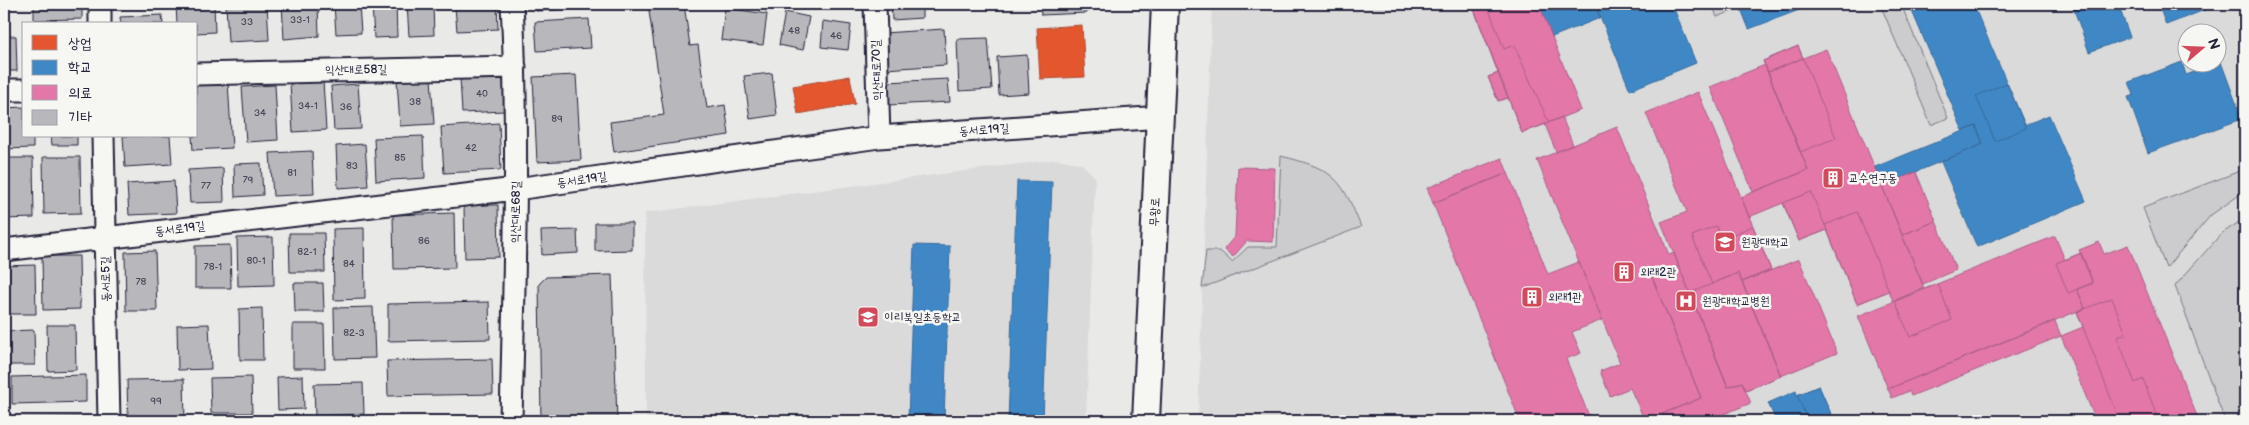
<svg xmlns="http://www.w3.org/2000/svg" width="2249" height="425" font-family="'Balsamiq Sans','Poor Story',sans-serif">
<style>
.built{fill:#dadada;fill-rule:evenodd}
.green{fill:#ccccce;stroke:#777784}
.shops{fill:#e4572e;stroke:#aa4732}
.schools{fill:#3f88c5;stroke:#36699c}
.health{fill:#e377a8;stroke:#a95e87}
.building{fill:#b8b8bc;stroke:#22223b}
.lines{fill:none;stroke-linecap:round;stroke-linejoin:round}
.minor-casing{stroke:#22223b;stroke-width:25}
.tertiary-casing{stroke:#22223b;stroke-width:30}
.minor{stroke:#f6f6f2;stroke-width:21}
.tertiary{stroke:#f6f6f2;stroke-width:26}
.labels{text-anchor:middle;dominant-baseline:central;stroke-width:5;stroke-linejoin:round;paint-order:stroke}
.number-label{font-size:10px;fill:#48485b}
.street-label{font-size:12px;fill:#22223b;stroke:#f6f6f2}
.poi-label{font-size:12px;fill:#22223b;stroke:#f6f6f2;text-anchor:start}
</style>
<rect width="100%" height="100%" fill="#e9e9e7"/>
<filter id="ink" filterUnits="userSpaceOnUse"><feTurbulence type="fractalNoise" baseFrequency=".02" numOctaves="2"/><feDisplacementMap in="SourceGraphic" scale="10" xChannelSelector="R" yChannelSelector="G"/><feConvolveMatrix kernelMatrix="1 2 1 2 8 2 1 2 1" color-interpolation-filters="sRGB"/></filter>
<g filter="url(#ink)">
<!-- built -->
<path class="built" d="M1212 4H2245V421H1198ZM2186 32H2216V62H2186Z
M1057 159 1082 164 1095 177 1086 421H646L645 213Z"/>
<!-- green -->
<path class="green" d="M1712 4H1738L1740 8 1717 17Z
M1880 4H1901L1948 118 1931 125Z
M1281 156C1334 169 1341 177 1361 227L1202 288 1206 251H1220L1232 262 1248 247H1277Z
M2245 169V191L2211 215 2166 268 2143 208Z
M2245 218V421H2225L2175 286 2221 234Z"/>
<!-- shops -->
<path class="shops" d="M1082 25 1085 77 1040 79 1037 28Z
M850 76 855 104 798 114 793 86Z"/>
<!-- schools -->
<path class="schools" d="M1539 4H1595L1600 18 1552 37Z
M1595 4H1672L1696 63 1630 90Z
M1739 4H1805L1807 7 1749 29Z
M1909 4H1973L2025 125 2049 115 2086 201 1977 247 1941 162 1983 144 1976 126 1963 131Z
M2072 4H2118L2130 37 2089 52Z
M2158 4H2220L2166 25Z
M2182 62 2186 75 2221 62 2242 119 2148 153 2128 97 2134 95 2129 82Z
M2007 83 2026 128 1995 141 1976 96Z
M1976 126 1983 144 1882 186 1875 167Z
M1017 181 1052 182 1043 421H1008Z
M914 245 950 246 944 421H908Z
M1819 386 1834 421H1776L1768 403 1796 391 1797 395Z
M1819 386 1834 421H1808L1797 395Z"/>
<!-- health -->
<path class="health" d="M1472 4H1539L1581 110 1522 133 1508 98 1498 101 1488 77 1498 73Z
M1472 4H1487L1504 49 1514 45 1549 123 1522 133Z
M1798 46 1803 58 1826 49 1924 288 1893 301 1889 291 1857 304 1827 230 1799 241 1783 203 1749 217 1741 197 1808 170 1763 61Z
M1798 46 1803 58 1768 72 1763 61Z
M1803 58 1836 138 1800 152 1768 72Z
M1765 65 1808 170 1753 192 1710 87Z
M1498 73 1508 98 1498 101 1488 77Z
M1698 92 1771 270 1742 282 1781 376 1746 390 1742 382 1728 387 1661 222 1687 212 1646 113Z
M1562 117 1573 145 1556 152 1545 124Z
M1617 127 1669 255 1674 253 1679 266 1652 277 1701 398 1645 421 1630 388 1610 396 1600 371 1620 363 1537 160Z
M1502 158 1508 173 1433 203 1427 188Z
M1238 167 1275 168 1273 242 1247 241 1233 257 1224 249 1235 236Z
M1916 172 1936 221 1902 235 1882 186Z
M1508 173 1548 274 1579 262 1602 320 1572 332 1581 353 1566 359 1591 421H1520L1433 203Z
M1811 192 1827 230 1799 241 1783 203Z
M1857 212 1889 291 1857 304 1825 225Z
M1936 221 1956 270 1923 284 1902 235Z
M1716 226 1721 239 1753 226 1771 270 1742 282 1738 273 1712 284 1692 236Z
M2055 236 2065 260 2081 253 2093 283 2077 289 2085 308 1888 389 1858 316Z
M2099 242 2104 254 2128 245 2199 421H2096L2061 336 2083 327 2077 312 2085 308 2077 289 2093 283 2079 250Z
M2081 253 2093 283 2068 293 2056 263Z
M1799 259 1837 353 1781 376 1742 282Z
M1679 266 1728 387 1742 382 1751 403 1707 421H1665L1662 414 1701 398 1652 277Z
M1738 273 1781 376 1746 390 1742 382 1728 387 1690 293Z
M1938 284 1952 320 1910 337 1895 301Z
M2112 298 2126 334 2117 337 2135 383 2143 379 2159 421H2120L2077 312Z
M2055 321 2061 336 1911 396 1909 391 1892 398 1888 389Z"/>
<!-- building -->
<path class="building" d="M34 4H82V19L34 20Z
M176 4H214L215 32 196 33V24H177Z
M226 4H267L269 40 228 42Z
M282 4H318L319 36 284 39Z
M334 4H359L361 33 336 34Z
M372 4H396L397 37 374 38Z
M407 4H433L434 35 409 36Z
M497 4 498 29 457 31 455 7Z
M535 4H588L589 8 536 11Z
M648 4H684L690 46 698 45 707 108 725 105 729 135 614 152 610 122 664 115Z
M819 4H856V5L819 6Z
M891 4H922V18L892 20Z
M1040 4H1086L1087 13 1041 15Z
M725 8 767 14 763 45 721 40Z
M785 12 809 17 803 50 779 45Z
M162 15 163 24H121L120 17Z
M589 19 591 48 537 51 535 22Z
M823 21 851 25 848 50 821 47Z
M944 29 946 65 885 69 883 33Z
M4 36H16L17 71H4Z
M988 38 992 89 959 91 957 39Z
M1027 55 1029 93 999 95 997 57Z
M772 73 777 115 750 119 744 76Z
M503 75 504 111 462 113 460 77Z
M576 75 581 160 537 162 533 77Z
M431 78 434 124 400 126 397 80Z
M948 79 950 102 888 105 887 82Z
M323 81 326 130 293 132 290 83Z
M228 82 232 148 193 150 192 136H196V84Z
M358 84 361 129 334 130 331 86Z
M275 85 278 140 246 142 242 87Z
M24 107V136H33V148L4 149V108Z
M499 123 501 170 444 173 441 127Z
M51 136H77V145H52Z
M123 136H170L172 164 125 167Z
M423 136 425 178 376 181 374 138Z
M365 144 368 186 338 188 336 146Z
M312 151 314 194 273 196 270 153Z
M43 157H80L81 213 44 214Z
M4 158H33L34 218 4 219Z
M261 163 263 195 235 197 234 164Z
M223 168 224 202 190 203 188 170Z
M174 181 176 213 129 215 127 184Z
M464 205H498L499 257 465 258Z
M454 213 455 268 394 269 393 215Z
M595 223H632V250L595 251Z
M364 228 365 299 334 300 333 229Z
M577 230 578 253 542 255 541 231Z
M289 233H324L325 272H290Z
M273 237 274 285 238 286 237 238Z
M230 245 231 288H195V246Z
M155 251 157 311H126L125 252Z
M42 256H79L80 309 43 310Z
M35 265 36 314H5L4 266Z
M612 275 617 421H541L539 284 546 277Z
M294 283H323L324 312H295Z
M489 302 490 339 388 341V304Z
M373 307 375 358 335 359 334 308Z
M262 308 263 360H240L239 309Z
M209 324 211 369 178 370 177 325Z
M293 324H324L325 368H293Z
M47 325H75L76 370 48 371Z
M34 330 35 365H4V331Z
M492 359 493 394 388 396 387 361Z
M86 375V402L12 404V377Z
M303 376 304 409 278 410 277 377Z
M251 377 252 413H211L210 378Z
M184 379 185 421H128L127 380Z
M363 383 364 414 315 416 314 384Z
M90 417V421H7V418Z
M501 419V421L434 420Z"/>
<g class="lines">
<!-- minor casing -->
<g class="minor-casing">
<path id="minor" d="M100 4V24
M875 4 879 137
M196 74 515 67
M4 90H24
M103 136 109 421
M4 250 516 189 879 137 1161 117
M511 421C514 282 519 143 512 4"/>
</g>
<!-- tertiary casing -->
<g class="tertiary-casing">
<path id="tertiary" d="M1146 421 1165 4"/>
</g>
<!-- minor -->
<use href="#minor" class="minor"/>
<!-- tertiary -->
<use href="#tertiary" class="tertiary"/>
</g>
</g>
<!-- icons -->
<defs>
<g id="building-square" transform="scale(1.125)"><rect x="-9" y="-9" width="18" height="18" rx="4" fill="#d1495b" stroke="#f6f6f2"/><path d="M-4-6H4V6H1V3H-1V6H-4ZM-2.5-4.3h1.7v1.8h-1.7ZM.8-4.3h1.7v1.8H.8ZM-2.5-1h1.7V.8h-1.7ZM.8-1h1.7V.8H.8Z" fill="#fff"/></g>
<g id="university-square" transform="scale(1.125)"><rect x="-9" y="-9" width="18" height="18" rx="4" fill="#d1495b" stroke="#f6f6f2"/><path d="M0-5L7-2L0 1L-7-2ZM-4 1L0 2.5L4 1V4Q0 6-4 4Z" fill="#fff"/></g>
<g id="hospital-square" transform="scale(1.125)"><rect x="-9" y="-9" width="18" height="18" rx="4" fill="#d1495b" stroke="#f6f6f2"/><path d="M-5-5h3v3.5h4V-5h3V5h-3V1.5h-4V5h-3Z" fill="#fff"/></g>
<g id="school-square" transform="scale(1.125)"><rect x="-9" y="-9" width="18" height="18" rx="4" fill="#d1495b" stroke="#f6f6f2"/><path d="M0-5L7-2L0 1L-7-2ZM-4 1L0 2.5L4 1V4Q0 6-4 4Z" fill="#fff"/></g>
</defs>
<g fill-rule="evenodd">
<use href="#building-square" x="1833" y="178"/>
<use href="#university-square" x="1725" y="242"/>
<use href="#building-square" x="1624" y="272"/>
<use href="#building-square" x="1532" y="297"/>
<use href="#hospital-square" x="1686" y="301"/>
<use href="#school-square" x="868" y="317"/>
</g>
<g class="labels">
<!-- number labels -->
<g class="number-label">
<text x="300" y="20">33-1</text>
<text x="247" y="22">33</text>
<text x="794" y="31">48</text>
<text x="836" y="36">46</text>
<text x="482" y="94">40</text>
<text x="415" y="102">38</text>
<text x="308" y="106">34-1</text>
<text x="346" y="107">36</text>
<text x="260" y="113">34</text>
<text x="557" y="119">89</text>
<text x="471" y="148">42</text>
<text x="400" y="158">85</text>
<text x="352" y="166">83</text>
<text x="292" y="173">81</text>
<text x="248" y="180">79</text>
<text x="206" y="186">77</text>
<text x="424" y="241">86</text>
<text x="307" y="252">82-1</text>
<text x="256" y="261">80-1</text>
<text x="349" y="264">84</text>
<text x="213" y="267">78-1</text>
<text x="141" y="282">78</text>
<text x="354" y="333">82-3</text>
<text x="156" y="401">99</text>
</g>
<!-- street labels -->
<g class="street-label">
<text transform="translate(356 70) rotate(-1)">익산대로58길</text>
<text transform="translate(877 70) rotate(-92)">익산대로70길</text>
<text transform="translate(984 130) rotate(-4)">동서로19길</text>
<text transform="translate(582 180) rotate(-8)">동서로19길</text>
<text transform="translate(516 212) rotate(-89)">익산대로68길</text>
<text transform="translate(1155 212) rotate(-87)">무왕로</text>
<text transform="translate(180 229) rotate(-7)">동서로19길</text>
<text transform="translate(106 279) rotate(-91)">동서로5길</text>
</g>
<!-- poi labels -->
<g class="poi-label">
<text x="1849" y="178">교수연구동</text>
<text x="1741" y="242">원광대학교</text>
<text x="1640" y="272">외래2관</text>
<text x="1548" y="297">외래1관</text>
<text x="1702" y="301">원광대학교병원</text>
<text x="884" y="317">이리북일초등학교</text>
</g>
</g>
<!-- margin -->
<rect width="2249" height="425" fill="none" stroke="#f6f6f2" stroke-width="20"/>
<rect x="10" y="10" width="2229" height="405" fill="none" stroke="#22223b" stroke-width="2" filter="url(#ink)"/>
<!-- legend -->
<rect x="22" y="22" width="175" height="115" fill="#f6f6f2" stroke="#a1a1a9"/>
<rect x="32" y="35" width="25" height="15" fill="#e4572e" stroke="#a1a1a9"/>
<text x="68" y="48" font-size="15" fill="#22223b">상업</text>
<rect x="32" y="60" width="25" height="15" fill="#3f88c5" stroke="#a1a1a9"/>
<text x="68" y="72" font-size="15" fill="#22223b">학교</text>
<rect x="32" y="85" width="25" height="15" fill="#e377a8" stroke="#a1a1a9"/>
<text x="68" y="98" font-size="15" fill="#22223b">의료</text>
<rect x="32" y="110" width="25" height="15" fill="#b8b8bc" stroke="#a1a1a9"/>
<text x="68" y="122" font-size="15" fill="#22223b">기타</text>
<!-- north arrow -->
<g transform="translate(2202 48) rotate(71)"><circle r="24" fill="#f6f6f2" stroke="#a1a1a9"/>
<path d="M0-4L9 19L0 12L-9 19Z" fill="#d1495b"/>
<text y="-8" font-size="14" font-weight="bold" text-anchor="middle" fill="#22223b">N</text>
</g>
</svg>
